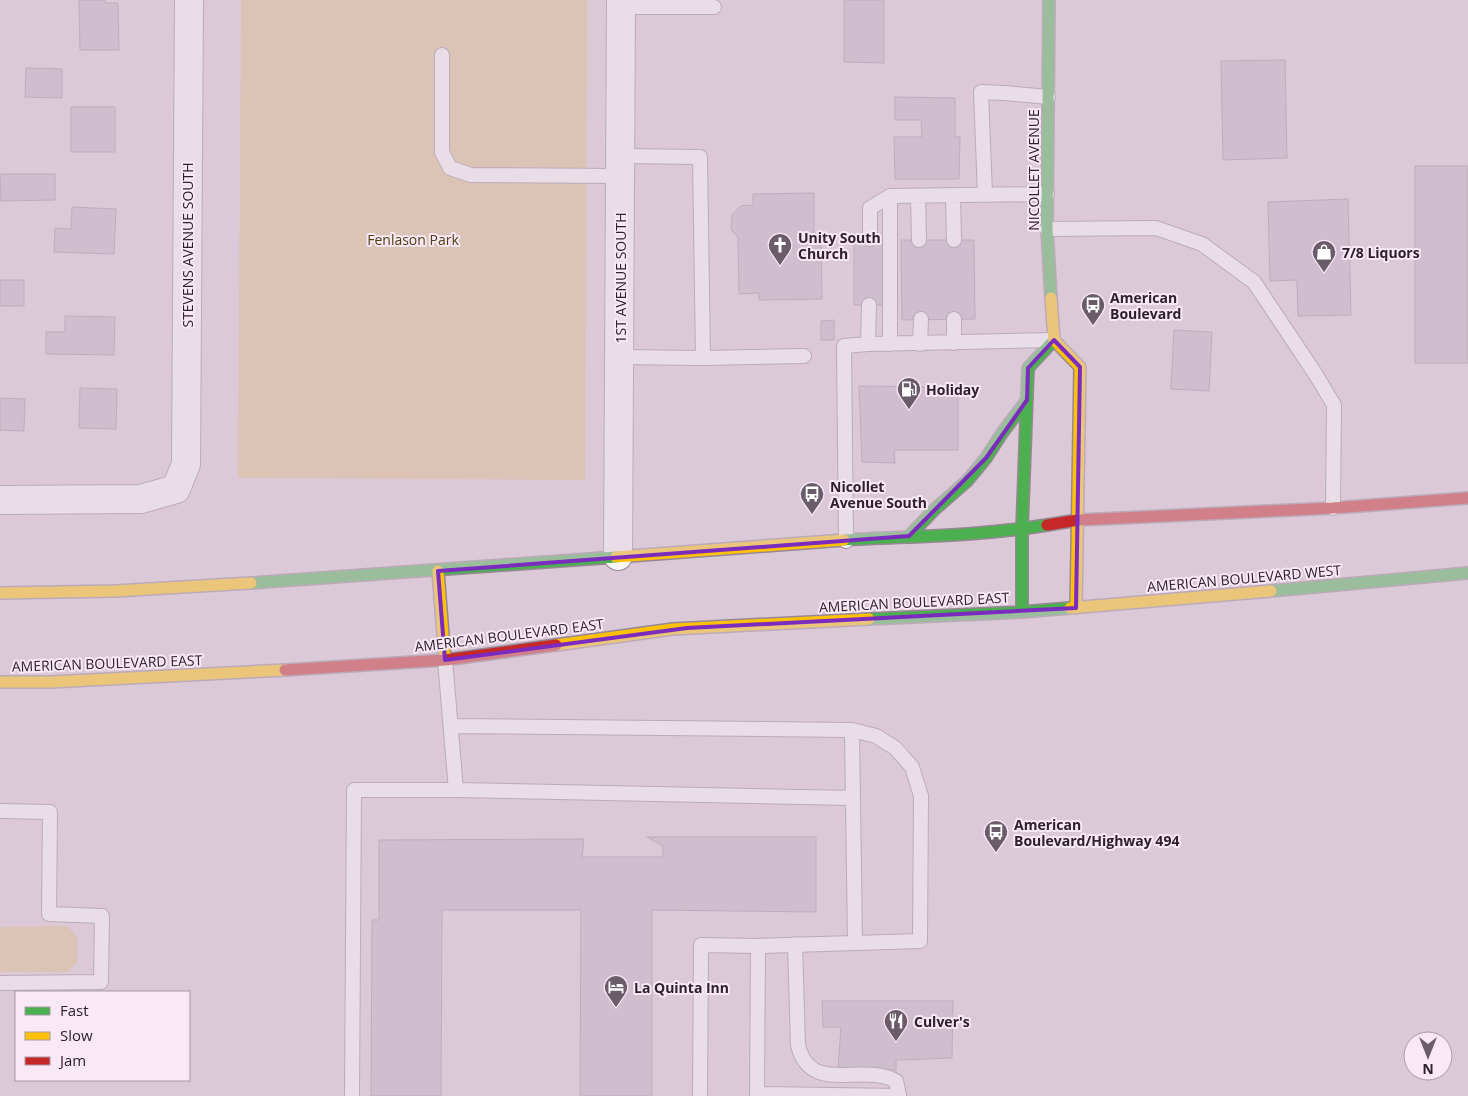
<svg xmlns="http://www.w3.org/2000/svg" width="1468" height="1096" font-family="'Open Sans',sans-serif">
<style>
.green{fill:#dcbf8a}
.building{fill:#c0b2be;stroke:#9a8c97}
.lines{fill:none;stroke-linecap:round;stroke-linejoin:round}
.lane-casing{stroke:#958893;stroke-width:16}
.street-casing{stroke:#958893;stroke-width:30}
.fast-casing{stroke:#958893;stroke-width:14}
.slow-casing{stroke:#958893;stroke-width:14}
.jam-casing{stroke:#958893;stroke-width:14}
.lane{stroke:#faf7f9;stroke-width:14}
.street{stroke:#faf7f9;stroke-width:28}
.fast{stroke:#4caf50;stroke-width:11}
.slow{stroke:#ffc107;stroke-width:11}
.jam{stroke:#c62828;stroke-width:11}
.marked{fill:none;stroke:#7b2cbf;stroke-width:4;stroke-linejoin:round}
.labels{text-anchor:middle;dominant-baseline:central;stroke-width:4;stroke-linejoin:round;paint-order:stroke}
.street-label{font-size:14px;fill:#2d212b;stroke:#f9e9f7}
.poi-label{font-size:14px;font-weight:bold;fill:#2d212b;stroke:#f9e9f7;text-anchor:start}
.park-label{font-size:14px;fill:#4f400f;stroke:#f9e9f7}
</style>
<rect width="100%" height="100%" fill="#dbc9d8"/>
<!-- green -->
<path class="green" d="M241 0H587L585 480 238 478Z
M68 926 78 939 77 962 68 972H0V927Z"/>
<!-- building -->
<path class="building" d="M79 0H105V3H118L119 50H80Z
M844 0H884V63L844 62Z
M1285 60 1287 158 1223 160 1221 61Z
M26 68 62 69V98L25 97Z
M895 97 955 98V137H960L959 179H895L894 137H922L921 120H895Z
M71 107H115V152H71Z
M1415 166H1468V363H1415Z
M0 174H55V200L1 201Z
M814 193V239H821L822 299 759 300V293L739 294 738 238 731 229 732 215 741 206 753 205V194Z
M1348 199 1351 315 1298 316 1297 280 1270 281 1268 202Z
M72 207 116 209 114 254 54 252 55 228 71 229Z
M854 239 884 240V305H854Z
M901 240H974L975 319 902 320Z
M0 280H24V306H0Z
M65 316 115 317 114 355 46 354V332H65Z
M834 320V340H821V321Z
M1174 330 1212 332 1209 391 1171 389Z
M859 386 958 387V450H894L895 463 862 462Z
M80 388 117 389 116 429 79 428Z
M0 398 25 399 24 431 0 430Z
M647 837H816V912L652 910V1096H580L581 910H442L441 1096H371L372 920H379V840L584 839 582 857H663V846Z
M822 1001H953L952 1058 896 1060V1070L838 1068 841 1027H823Z"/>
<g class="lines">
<!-- lane casing -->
<g class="lane-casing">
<path id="lane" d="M621 7H714
M442 55V152L450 168 471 175 620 176
M985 195 981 92 1005 93 1048 97
M918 196 919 240
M953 196 954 240
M1047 229 1156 228 1202 244 1254 282 1316 375 1334 405 1333 508
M870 239V208L890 196 1047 194
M954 319V343
M868 344 869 305
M890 344V196
M920 344 921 319
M619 357 703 358 700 157 620 156
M703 358 804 356
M846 541 844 346 868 344 1053 340
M451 726 852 730 876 736 895 748 912 767 921 796 920 941 758 946 757 1096
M852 730 855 943
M456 790 853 798
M0 811 50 812 49 914 102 916 101 982 0 983
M795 944 798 1045C810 1096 863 1062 896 1081L899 1095
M757 1094 899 1096
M352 1096 354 790H456L445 660
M700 1096 701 945 758 946"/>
</g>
<!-- street casing -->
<g class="street-casing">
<path id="street" d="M0 500 141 499 176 489 186 464 189 0
M618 556 621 0"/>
</g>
<!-- fast casing -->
<g class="fast-casing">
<path id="fast" d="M1049 0 1047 229 1051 298
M909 536 935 509 967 481 986 458 1002 433 1027 400
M844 540C912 536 981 536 1047 525
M251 583 616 557
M1271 591 1468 573
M1022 612V529L1028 368 1054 340
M869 619 1022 612 1070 608"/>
</g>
<!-- slow casing -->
<g class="slow-casing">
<path id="slow" d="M1051 298 1054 340 1080 367 1076 608
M616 557 844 540
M438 571 445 660
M0 593 115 591 251 583
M1070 608 1271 591
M556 645 673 629 869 619
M0 682H51L285 670"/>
</g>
<!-- jam casing -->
<g class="jam-casing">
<path id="jam" d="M1047 525 1078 520 1333 508 1468 498
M285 670 445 660 556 645"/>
</g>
<!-- lane -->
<use href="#lane" class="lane"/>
<!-- street -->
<use href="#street" class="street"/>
<!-- fast -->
<use href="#fast" class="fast"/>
<!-- slow -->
<use href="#slow" class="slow"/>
<!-- jam -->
<use href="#jam" class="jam"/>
</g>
<!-- marked area -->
<path d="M0 0H1468V1096H0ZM1054 340 1080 367 1076 608 687 628 445 660 438 571 909 536 986 458 1027 400 1028 368Z" fill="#dbc9d8" fill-opacity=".55" fill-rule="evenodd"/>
<path class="marked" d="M1054 340 1080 367 1076 608 687 628 445 660 438 571 909 536 986 458 1027 400 1028 368Z"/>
<!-- icons -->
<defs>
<g id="church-pin" transform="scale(1.25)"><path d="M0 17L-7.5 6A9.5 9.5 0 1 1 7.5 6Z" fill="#6a5c68" stroke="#f9e9f7"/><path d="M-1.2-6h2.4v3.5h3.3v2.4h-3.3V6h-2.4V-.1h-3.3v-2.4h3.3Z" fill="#fff"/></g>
<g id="shop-pin" transform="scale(1.25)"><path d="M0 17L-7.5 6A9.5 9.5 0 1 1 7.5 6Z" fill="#6a5c68" stroke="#f9e9f7"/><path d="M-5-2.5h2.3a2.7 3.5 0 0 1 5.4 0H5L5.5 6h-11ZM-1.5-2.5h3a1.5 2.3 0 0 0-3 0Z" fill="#fff"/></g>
<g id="bus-pin" transform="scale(1.25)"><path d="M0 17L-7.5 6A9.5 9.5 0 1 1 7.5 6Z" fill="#6a5c68" stroke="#f9e9f7"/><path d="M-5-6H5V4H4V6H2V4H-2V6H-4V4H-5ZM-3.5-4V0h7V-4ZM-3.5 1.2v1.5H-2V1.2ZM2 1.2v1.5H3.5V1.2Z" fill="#fff"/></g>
<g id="fuel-pin" transform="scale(1.25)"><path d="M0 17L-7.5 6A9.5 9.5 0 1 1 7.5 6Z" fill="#6a5c68" stroke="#f9e9f7"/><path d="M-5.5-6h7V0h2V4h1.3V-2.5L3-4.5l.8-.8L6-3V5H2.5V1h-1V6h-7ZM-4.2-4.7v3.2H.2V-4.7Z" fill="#fff"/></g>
<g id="hotel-pin" transform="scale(1.25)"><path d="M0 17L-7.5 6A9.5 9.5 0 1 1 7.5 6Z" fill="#6a5c68" stroke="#f9e9f7"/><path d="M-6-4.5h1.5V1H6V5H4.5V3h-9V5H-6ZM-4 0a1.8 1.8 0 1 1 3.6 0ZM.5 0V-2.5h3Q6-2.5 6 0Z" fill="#fff"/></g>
<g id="restaurant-pin" transform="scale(1.25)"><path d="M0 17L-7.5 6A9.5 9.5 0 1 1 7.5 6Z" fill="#6a5c68" stroke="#f9e9f7"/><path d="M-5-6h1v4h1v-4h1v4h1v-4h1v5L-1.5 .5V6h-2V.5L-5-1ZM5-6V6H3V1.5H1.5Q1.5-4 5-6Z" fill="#fff"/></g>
</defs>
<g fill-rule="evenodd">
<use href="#church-pin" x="780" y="245"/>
<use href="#shop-pin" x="1324" y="252"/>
<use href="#bus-pin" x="1093" y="305"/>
<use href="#fuel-pin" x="909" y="389"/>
<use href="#bus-pin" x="812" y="494"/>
<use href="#bus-pin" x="996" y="832"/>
<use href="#hotel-pin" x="616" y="987"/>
<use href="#restaurant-pin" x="896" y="1021"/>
</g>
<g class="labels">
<!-- street labels -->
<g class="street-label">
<text transform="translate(1033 170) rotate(-90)">NICOLLET AVENUE</text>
<text transform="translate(187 245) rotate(-90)">STEVENS AVENUE SOUTH</text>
<text transform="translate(620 278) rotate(-90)">1ST AVENUE SOUTH</text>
<text transform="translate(1244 578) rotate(-5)">AMERICAN BOULEVARD WEST</text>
<text transform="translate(914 602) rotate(-3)">AMERICAN BOULEVARD EAST</text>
<text transform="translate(509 635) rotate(-7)">AMERICAN BOULEVARD EAST</text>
<text transform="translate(107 663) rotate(-2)">AMERICAN BOULEVARD EAST</text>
</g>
<!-- poi labels -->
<g class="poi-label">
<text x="798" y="237">Unity South<tspan x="798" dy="16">Church</tspan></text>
<text x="1342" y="252">7/8 Liquors</text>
<text x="1110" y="297">American<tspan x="1110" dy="16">Boulevard</tspan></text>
<text x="926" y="389">Holiday</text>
<text x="830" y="486">Nicollet<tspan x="830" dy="16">Avenue South</tspan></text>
<text x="1014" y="824">American<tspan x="1014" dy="16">Boulevard/Highway 494</tspan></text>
<text x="634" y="987">La Quinta Inn</text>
<text x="914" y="1021">Culver's</text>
</g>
<!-- park labels -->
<g class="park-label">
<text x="413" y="239">Fenlason Park</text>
</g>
</g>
<!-- legend -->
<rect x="15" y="991" width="175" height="90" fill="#f9e9f7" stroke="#a799a5"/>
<rect x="25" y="1007" width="25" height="8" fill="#4caf50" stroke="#a799a5"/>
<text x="60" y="1016" font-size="15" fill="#2d212b">Fast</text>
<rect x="25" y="1032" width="25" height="8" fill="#ffc107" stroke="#a799a5"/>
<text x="60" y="1041" font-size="15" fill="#2d212b">Slow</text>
<rect x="25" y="1057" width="25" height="8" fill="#c62828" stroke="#a799a5"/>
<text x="60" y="1066" font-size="15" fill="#2d212b">Jam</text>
<!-- north arrow -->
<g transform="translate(1428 1056) rotate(180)"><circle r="24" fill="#f9e9f7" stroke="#a799a5"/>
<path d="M0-4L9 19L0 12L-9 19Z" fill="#6a5c68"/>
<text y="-8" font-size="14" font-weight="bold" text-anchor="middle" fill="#2d212b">N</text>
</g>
</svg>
